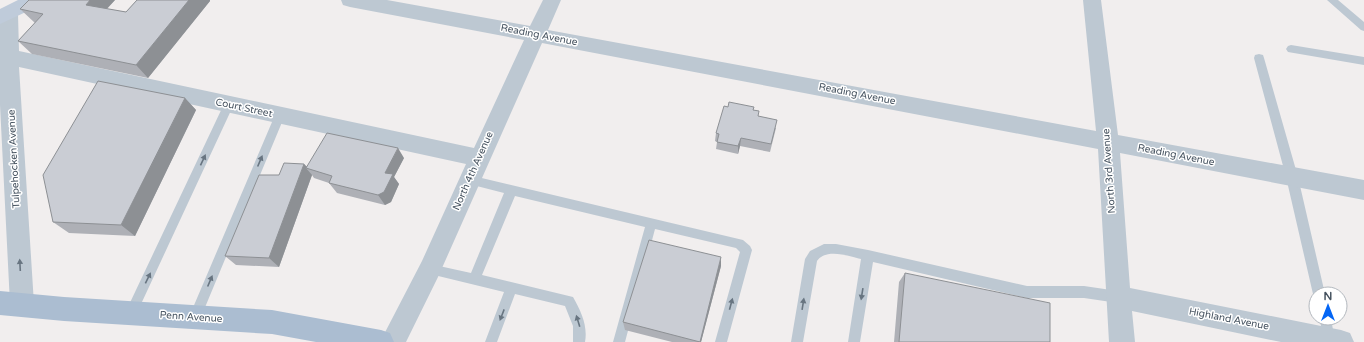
<svg xmlns="http://www.w3.org/2000/svg" width="1364" height="342" font-family="'Varela Round',sans-serif">
<style>
.lines{fill:none;stroke-linecap:round;stroke-linejoin:round}
.lane{fill:#bdc8d2;fill-rule:evenodd}
.street{fill:#bdc8d2;fill-rule:evenodd}
.secondary{fill:#bfcbda;fill-rule:evenodd}
.primary{fill:#abbdd1;fill-rule:evenodd}
.wall{fill:#aeb0b6}
.shaded-wall{fill:#8d9094}
.building{fill:#cacdd4;stroke:#8d9094}
.oneway{fill:#687581}
.labels{text-anchor:middle;dominant-baseline:central;stroke-width:3;stroke-linejoin:round;paint-order:stroke}
.street-label{font-size:10px;fill:#44515e;stroke:#fff}
</style>
<rect width="100%" height="100%" fill="#f1eeee"/>
<g class="lines">
<!-- lane -->
<path class="lane" d="M1327 0H1338L1364 22V31L1361 30Z
M1291 45 1364 57V65L1288 52 1286 49 1288 46Z
M1259 54 1263 55 1264 58 1298 177 1325 294H1316V299L1313 294 1286 177 1254 58 1255 55Z
M229 100 233 101 234 104 135 317 131 319 127 317 125 313 127 309 224 104 225 101Z
M280 111 284 112 285 115 201 317 199 321 195 323 191 321 189 317 275 115 276 112Z
M469 175 743 240 750 246 752 250 727 342H715L740 252 736 248 655 229 625 342H613L645 227 515 196 482 275 573 297C581 311 588 326 585 342H573V326L565 306 515 294 497 342H485L504 292 430 274 426 273 424 269 426 265 430 264 471 273 504 193 465 183 463 180 465 177Z
M824 244H836L868 250 1027 286H1084L1118 291 1122 293 1124 297 1122 301 1118 303 1084 298H1027L873 262 860 342H848L861 259C849 256 826 248 817 261L803 342H791L805 259 810 251Z
M1319 318H1331L1335 342H1325Z"/>
<!-- street -->
<path class="street" d="M341 0H387L530 26 543 0H561L548 30 1096 131 1083 0H1101L1118 135 1364 180V200L1120 153 1130 288 1341 330 1350 333 1354 342H1281L1132 311 1135 342H1109L1098 149 542 43 438 277 406 342H380L422 261 466 164 19 67 34 304 31 312 22 316 13 312 10 304 0 105V11L1 9 8 7 15 9 18 14 19 51 474 148 524 40 350 7 343 5Z"/>
<!-- secondary -->
<path class="secondary" d="M18 0H43L41 5 0 24V9Z"/>
<!-- primary -->
<path class="primary" d="M0 291 64 297 272 310 381 330 390 333 394 342H316L272 334 64 321 0 315Z"/>
</g>
<!-- wall -->
<path class="wall" d="M115 0 107 9 126 12 137 0H210V1L148 78 32 54 18 41 35 23 20 9Z
M185 98 196 110 135 236 69 233 53 222Z
M754 110 758 116 776 128 770 152 740 146 738 154 716 149 717 142 715 141 716 133Z
M404 158 394 177 399 184 391 202 385 205 337 193 329 183 314 178 312 175 279 267 236 265 225 256 279 175 304 164 306 166Z
M721 266 701 342H672L625 330 623 322Z
M905 273 1050 342H894L899 282Z"/>
<!-- shaded-wall -->
<path class="shaded-wall" d="M90 0H115L98 18 86 5Z
M189 0H210V1L148 78 136 65Z
M185 98 196 110 135 236 121 225Z
M741 138 740 146 738 154V146Z
M398 148 404 158 394 177 399 184 391 202 385 205 378 195 385 173Z
M304 164 308 168H306L312 175 279 267 269 258Z
M721 257V266L701 342H700Z"/>
<!-- building -->
<path class="building" d="M29 0H90L86 5 126 12 137 0H189L136 65 18 41 43 14 20 9Z
M98 81 185 98 121 225 53 222 43 175Z
M729 102 754 107 753 110 759 111 758 116 777 120 771 144 741 138 738 146 717 142 719 134 716 133 724 106 728 107Z
M327 133 398 148 385 173 393 174 384 192 378 195 329 183 332 176 306 168Z
M284 163 304 164 269 258 225 256 259 175H279Z
M649 240 721 257 700 342 623 322Z
M905 273 1050 303V342H899Z"/>
<!-- one-way arrows -->
<defs><path id="oneway-solid" d="M-6-.8H1V-3.2L6.5 0L1 3.2V.8H-6Z"/></defs>
<g class="oneway">
<use href="#oneway-solid" transform="translate(203 160) rotate(-65)"/>
<use href="#oneway-solid" transform="translate(260 161) rotate(-67)"/>
<use href="#oneway-solid" transform="translate(20 265) rotate(-93)"/>
<use href="#oneway-solid" transform="translate(148 278) rotate(-64)"/>
<use href="#oneway-solid" transform="translate(210 281) rotate(-67)"/>
<use href="#oneway-solid" transform="translate(862 294) rotate(99)"/>
<use href="#oneway-solid" transform="translate(731 304) rotate(-75)"/>
<use href="#oneway-solid" transform="translate(803 304) rotate(-81)"/>
<use href="#oneway-solid" transform="translate(502 315) rotate(111)"/>
<use href="#oneway-solid" transform="translate(578 321) rotate(-107)"/>
</g>
<g class="labels">
<!-- street labels -->
<g class="street-label">
<text transform="translate(539 35) rotate(11)">Reading Avenue</text>
<text transform="translate(857 94) rotate(11)">Reading Avenue</text>
<text transform="translate(244 108) rotate(12)">Court Street</text>
<text transform="translate(1176 155) rotate(11)">Reading Avenue</text>
<text transform="translate(14 159) rotate(-93)">Tulpehocken Avenue</text>
<text transform="translate(473 171) rotate(-66)">North 4th Avenue</text>
<text transform="translate(1109 171) rotate(-94)">North 3rd Avenue</text>
<text transform="translate(191 317) rotate(4)">Penn Avenue</text>
<text transform="translate(1229 319) rotate(11)">Highland Avenue</text>
</g>
</g>
<!-- north arrow -->
<g transform="translate(1328 306)"><circle r="19" fill="#ffffff" stroke="#b4b9bf"/>
<path d="M0-3L7 15L0 10L-7 15Z" fill="#0466f5"/>
<text y="-6" font-size="11" font-weight="bold" text-anchor="middle" fill="#44515e">N</text>
</g>
</svg>
